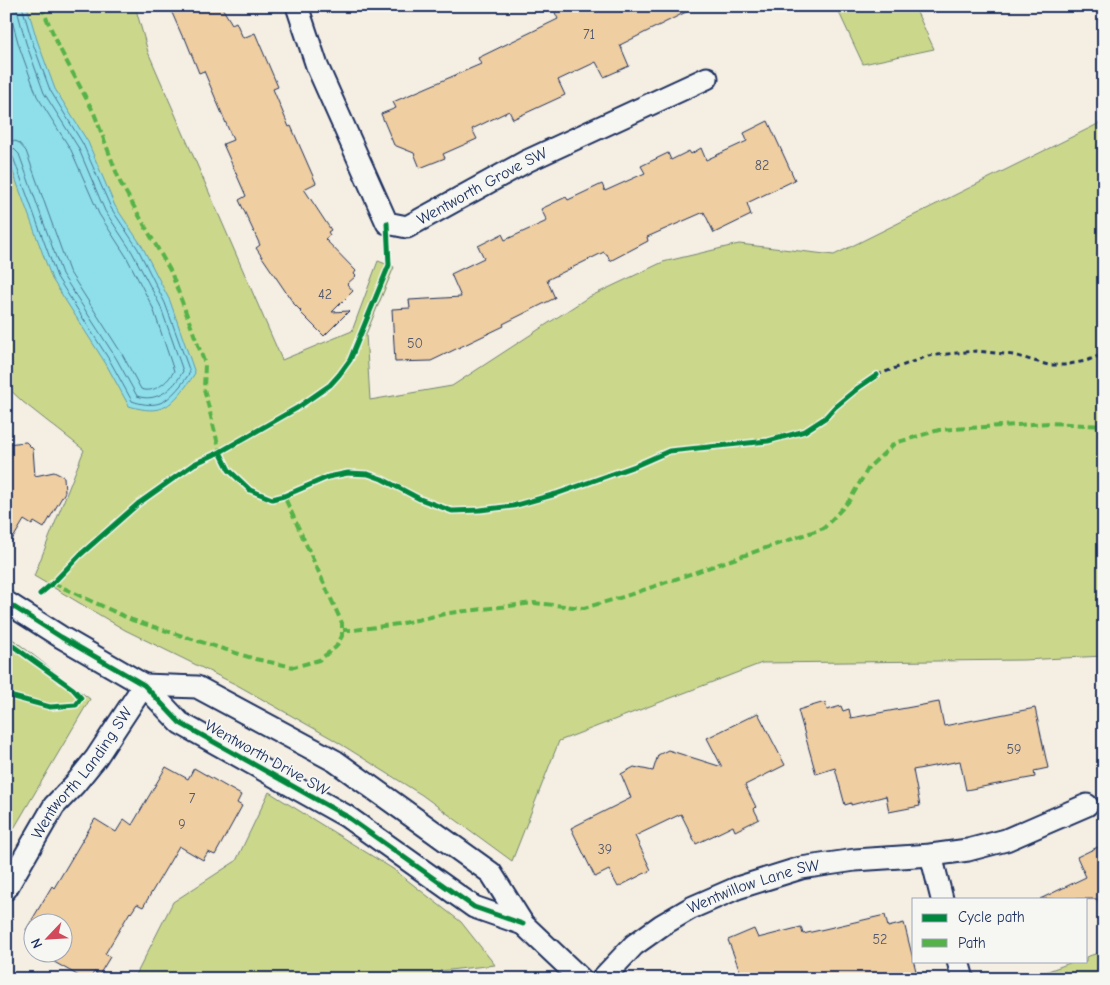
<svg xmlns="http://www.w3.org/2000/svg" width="1110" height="985" font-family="'Comic Neue',sans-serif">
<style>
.green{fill:#cbd88b;stroke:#738474}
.water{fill:#8edfe9;stroke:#6099b1}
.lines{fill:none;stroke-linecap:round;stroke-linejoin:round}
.shore{stroke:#497596;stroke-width:1}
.building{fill:#efcea1;stroke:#1b2f5e}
.minor-casing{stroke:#1b2f5e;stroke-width:25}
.path{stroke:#1b2f5e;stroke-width:3;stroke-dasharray:5 4;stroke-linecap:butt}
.minor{stroke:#f6f6f2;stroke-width:21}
.quiet{stroke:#55b248;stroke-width:4;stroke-dasharray:8 4;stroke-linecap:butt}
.cycleway-casing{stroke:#f6f6f2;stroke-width:8}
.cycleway{stroke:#00873e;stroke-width:5}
.labels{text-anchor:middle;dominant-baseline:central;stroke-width:4;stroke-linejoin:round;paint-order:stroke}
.number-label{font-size:14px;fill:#50576f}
.street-label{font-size:16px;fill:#1b2f5e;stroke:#f6f6f2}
</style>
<rect width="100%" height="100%" fill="#f5eee2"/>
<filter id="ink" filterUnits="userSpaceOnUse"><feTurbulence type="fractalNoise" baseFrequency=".02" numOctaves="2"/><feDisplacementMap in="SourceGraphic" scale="10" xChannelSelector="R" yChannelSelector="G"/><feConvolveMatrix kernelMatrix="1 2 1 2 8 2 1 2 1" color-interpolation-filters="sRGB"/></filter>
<g filter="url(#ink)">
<!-- green -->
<path class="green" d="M6 6H135L148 52 282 360 352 331 378 261 394 267 366 334 370 400 452 386 587 298 663 262 739 244 834 255 1104 121V656L1023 660 762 663 559 741 512 861 422 795 331 738 237 685 125 630 34 576 84 450 23 402 6 386Z
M836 6H914L934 49 863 64Z
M6 634 90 699 6 842Z
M269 792 393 869 461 922 495 965 440 971 436 979H134L173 902 236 861Z
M1104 951V979H1027L1075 961H1086V957Z"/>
<!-- water -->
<path class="water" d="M6 6H27L37 40 55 89 88 142 115 206 142 246 170 301 195 373C189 383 173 405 162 408 152 412 139 409 129 406L106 364 52 279 6 153Z"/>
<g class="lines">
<!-- shore -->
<path class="shore" d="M6 139 18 142 26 151 69 271 122 354 141 389C154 394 168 382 174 371L153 308 126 256 99 214 71 150 37 96 19 46 8 6
M6 147 14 149 19 154 62 274 116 358 137 396C156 403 174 389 183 371L160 305 132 252 105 211 78 147 44 93 26 43 16 6
M6 153 10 154 13 157 57 277 110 361 132 401C140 404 151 406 160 403 170 400 185 381 190 372L165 303 138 249 111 208 83 144 50 90 32 41 22 6"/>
</g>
<!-- building -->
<path class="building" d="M169 6H221L232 24 236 22 243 38 255 33 278 87 273 89 289 127 291 126 316 183 304 189 331 230 328 232 330 235 325 239 356 271 354 274 356 276 347 284 353 291 332 312 349 311 324 336 300 312 301 311 294 304 256 248 260 245 239 200 246 196 223 144 233 140 204 71 199 73 185 38H183Z
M552 6H698L620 45 629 66 604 77 596 62 558 80 565 95 513 119 509 111 472 129 477 139 443 154 445 158 420 168 414 153 394 145 381 114 396 108 393 102 481 64 478 58 558 19Z
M768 121 795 180 747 203 751 215 714 233 704 212 647 237 648 241 610 261 607 254H605L604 252 547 280 555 298 503 324 504 326 431 361 395 362 392 309 410 308 409 300 461 297 451 274 484 258 478 246 502 234 505 240 547 221 541 209 566 197 568 200 602 184 605 191 645 173 641 166 668 153 671 160 689 151 691 154 701 148 706 160 747 141 744 133Z
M26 442 33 449 35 476 54 472 64 477 65 492 44 528 34 522 32 525 24 520 6 550V444Z
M825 702 827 710 841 706 843 711 849 709 851 718 939 702 944 726 1035 708 1048 768 1034 771 1035 777 966 790 960 761 913 770 920 806 889 812 886 796 851 805V803L845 805 835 768 816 774 798 710Z
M758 713 785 765 745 785 756 807 754 809 759 819 735 831 733 826 696 844 681 814 635 836 651 870 618 887 609 870 595 877 571 828 631 798 621 774 634 767 653 771 658 755 668 750 722 767 707 738Z
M166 767 188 779 194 768 241 795 237 803 242 806 215 855 208 852 203 860 179 846 143 907 137 904 131 913 130 912 105 954 110 957 99 975 94 972 90 979H84L42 955 43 952H62V922H32V934L26 930 52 886 54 888 95 819 116 832 124 819 132 825Z
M1104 844V913L1097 899H1040L1086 877 1077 857Z
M885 915 888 927 904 923 918 979H743L728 940 754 929 758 938 801 927 803 934Z"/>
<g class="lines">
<!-- minor casing -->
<g class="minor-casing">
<g id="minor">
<path id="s1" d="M297 6 317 66 387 223 407 227 527 161 707 78"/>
<path d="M6 602 61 637 144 685 180 723 346 816 474 907 523 924"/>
<path d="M144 685 197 687 335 761 491 873 523 924 581 979"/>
<path d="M931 855 942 899"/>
<path id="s2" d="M6 889 54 806 75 784 96 758 144 685"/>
<path d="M958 961 963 979"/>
<path id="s3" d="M602 979 634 945 662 925 691 908 737 888 801 868 855 860 931 855 968 850 1006 840 1087 805"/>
</g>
</g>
<!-- path -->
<path class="path" d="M877 375 928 356 976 351 1014 355 1048 365H1064L1086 361 1104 354"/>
<!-- minor -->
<use href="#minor" class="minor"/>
<!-- quiet -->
<path class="quiet" d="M41 6 60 49 94 113 120 182 171 272 205 364 204 389 220 452
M53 583 132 620 255 659 294 667 319 660 336 647 342 636V623L284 496
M343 630H354L398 624 449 613 534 603 584 608 626 596 824 528 849 501 869 467 895 443 939 430 1050 423 1104 426"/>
<!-- cycleway casing -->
<g class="cycleway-casing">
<path id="cycleway" d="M220 452 229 470 250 490 272 499 284 496 328 477 348 473 368 474 382 479 420 499 452 511 480 510 513 506 556 494 635 466 669 451 768 441 805 431 825 418 835 407 858 388 877 375
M40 594 53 583 80 555 139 503 194 464 220 452 297 408 330 385 339 375 350 360 389 265 387 223
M6 602 61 637 144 685 180 723 346 816 474 907 523 924
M6 641 73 689 81 698 76 705 50 707 6 695"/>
</g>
<!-- cycleway -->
<use href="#cycleway" class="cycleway"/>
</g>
</g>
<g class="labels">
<!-- number labels -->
<g class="number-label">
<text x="589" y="34">71</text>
<text x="762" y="165">82</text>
<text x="325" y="294">42</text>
<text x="415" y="343">50</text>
<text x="1014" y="749">59</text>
<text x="192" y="798">7</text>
<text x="182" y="824">9</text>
<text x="605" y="849">39</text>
<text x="880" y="939">52</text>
</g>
<!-- street labels -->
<g class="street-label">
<text stroke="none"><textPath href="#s1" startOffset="341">Wentworth Grove SW</textPath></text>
<text transform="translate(267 758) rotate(29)">Wentworth Drive SW</text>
<text stroke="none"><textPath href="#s2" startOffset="139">Wentworth Landing SW</textPath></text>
<text stroke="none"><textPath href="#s3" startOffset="181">Wentwillow Lane SW</textPath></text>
</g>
</g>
<!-- margin -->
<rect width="1110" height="985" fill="none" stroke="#f6f6f2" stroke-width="25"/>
<rect x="12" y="12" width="1085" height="960" fill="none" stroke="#1b2f5e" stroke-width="2" filter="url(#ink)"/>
<!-- legend -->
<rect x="912" y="898" width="175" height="65" fill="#f6f6f2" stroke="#9ea6b7"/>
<rect x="922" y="914" width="25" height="8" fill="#00873e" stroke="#9ea6b7"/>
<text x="958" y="922" font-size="15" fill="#1b2f5e">Cycle path</text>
<rect x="922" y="939" width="25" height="8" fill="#55b248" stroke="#9ea6b7"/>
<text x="958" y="948" font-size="15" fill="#1b2f5e">Path</text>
<!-- north arrow -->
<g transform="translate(48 938) rotate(245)"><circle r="24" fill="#f6f6f2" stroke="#9ea6b7"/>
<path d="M0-4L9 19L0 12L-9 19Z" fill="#d1495b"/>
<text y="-8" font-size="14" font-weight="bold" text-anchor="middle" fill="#1b2f5e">N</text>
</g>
</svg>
